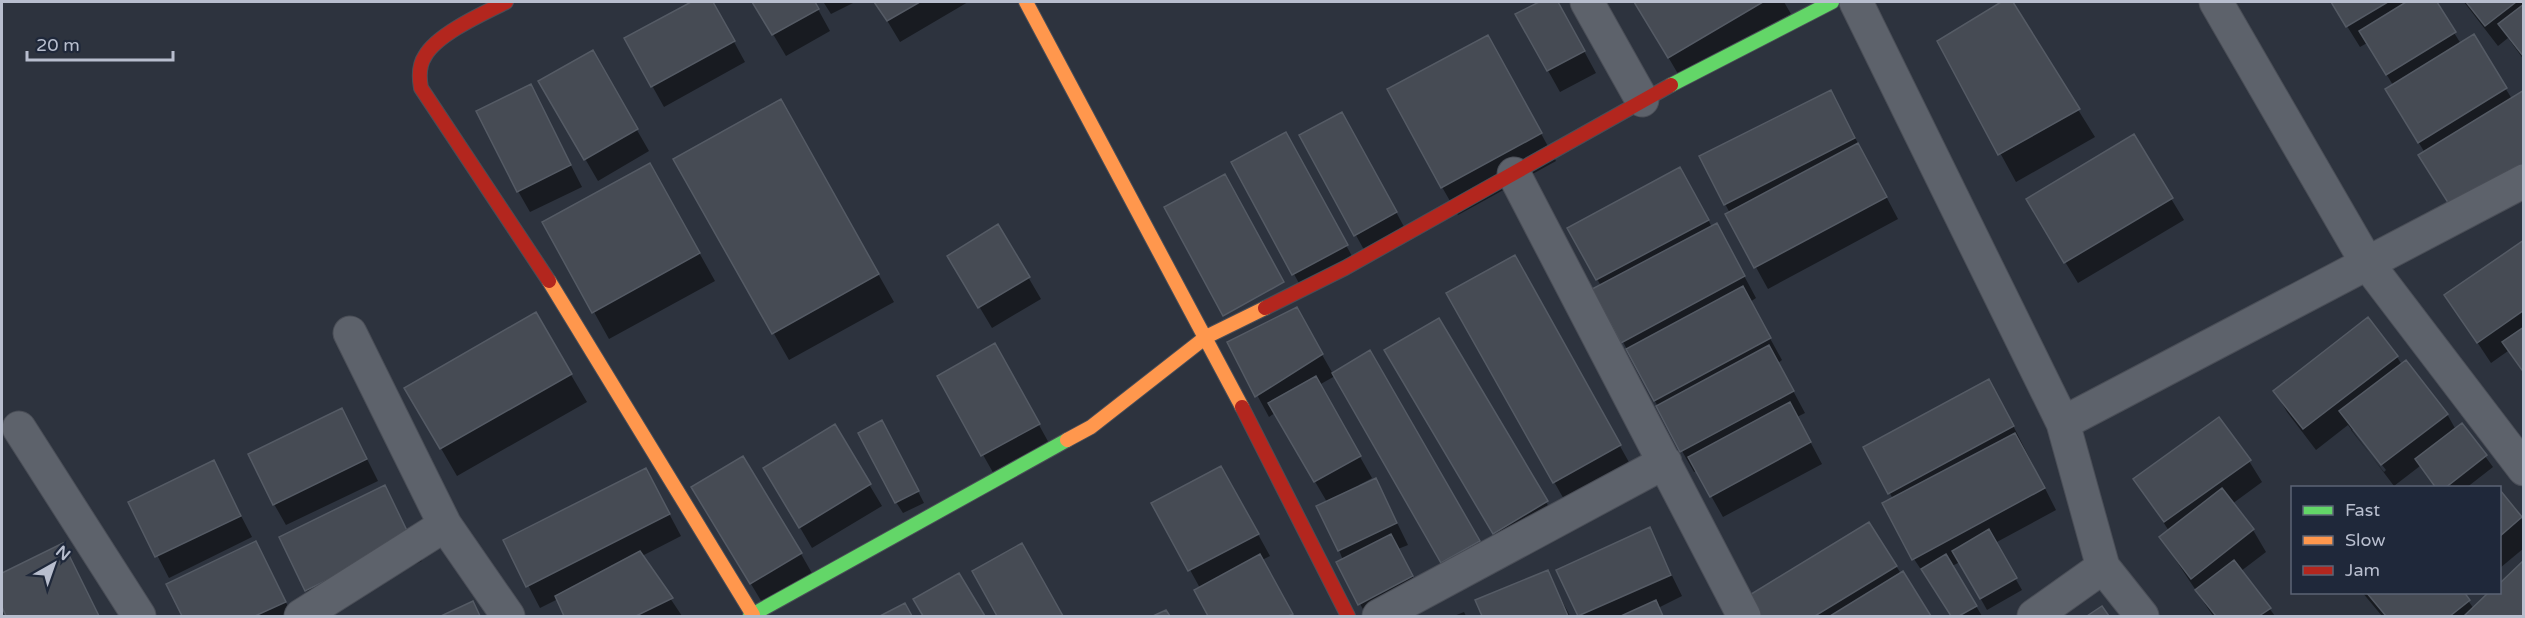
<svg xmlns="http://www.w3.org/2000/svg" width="2525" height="618" font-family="'Varela Round',sans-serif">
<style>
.shadow{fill:#0007;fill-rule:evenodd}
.building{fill:#464b54;stroke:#555b65;stroke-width:1.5}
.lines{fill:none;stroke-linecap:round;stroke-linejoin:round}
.street-casing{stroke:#4a4e57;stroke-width:35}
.fast-casing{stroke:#4a4e57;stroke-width:16}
.slow-casing{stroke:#4a4e57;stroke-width:16}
.jam-casing{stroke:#4a4e57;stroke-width:16}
.street{stroke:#5d626b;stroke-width:33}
.fast{stroke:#63d668;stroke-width:14}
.slow{stroke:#ff974d;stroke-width:14}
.jam{stroke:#b3261e;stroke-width:14}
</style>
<rect width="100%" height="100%" fill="#2d333e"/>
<!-- shadow -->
<path class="shadow" d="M694 2H712L745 62 664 107 626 39Z
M754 2H814L830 31 786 56Z
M876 2H968L900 42Z
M1542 2H1557L1596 73 1560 92 1517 15Z
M1636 2H1784L1791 14 1681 79Z
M2004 2H2011L2095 137 2016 182 1939 41Z
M2332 2H2403L2405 4 2409 2H2435L2461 44 2473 36 2512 99 2425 153 2399 110 2393 85 2367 43 2360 47Z
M2464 2H2524V60L2508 38 2498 46Z
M824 3V2H855L831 14Z
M592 52 649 151 598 181 540 81Z
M1503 64 1556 161 1458 215 1442 187Z
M530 86 582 187 530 212 518 191Z
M780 101 894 302 789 360 675 160Z
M1842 113 1898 219 1768 289 1727 215 1730 213 1725 204Z
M1354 135 1408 234 1368 257 1301 136Z
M2133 136 2184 220 2078 283 2040 221Z
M1297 156 1358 267 1306 296 1233 163Z
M1692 191 1712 227 1728 246 1756 298 1750 302 1782 360 1778 363 1805 413 1797 417 1822 464 1723 517 1697 471 1694 472 1682 451 1623 342 1601 286 1569 229Z
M665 192 715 281 609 339 594 312Z
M998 226 1041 299 992 328 949 256Z
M2524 242V374L2508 351 2491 363 2446 295Z
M1530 285 1635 473 1570 510 1448 294Z
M1296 309 1333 374 1370 353 1491 563 1454 583 1335 376 1319 385 1372 478 1359 485 1360 488 1376 480 1408 545 1398 549 1424 598 1367 616 1360 604 1339 550 1327 502 1275 413 1269 417 1229 343Z
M535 314 587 402 457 476 406 388Z
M2397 357 2402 365 2447 414 2456 430 2462 425 2493 467 2466 488H2436L2420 466 2394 486 2348 425 2316 450 2287 412 2275 391ZM2351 430H2355L2386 470 2384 472Z
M1007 367 1050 445 995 476 939 377Z
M1402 378 1546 502 1562 529 1511 560Z
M2001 402 2056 510 1995 543 2022 590 1987 610 1960 562 1952 566 1982 616H1952L1914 559 1893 499 1865 447Z
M834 426 882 506 812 548 765 468Z
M353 431 378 481 286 525 274 504Z
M888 434 924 503 903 513 896 502Z
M2249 461 2262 482 2232 504 2253 530 2266 552 2241 571 2275 616H2213L2161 538 2169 531 2135 479Z
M213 462 252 537 169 578 130 503Z
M384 487 422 561 319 611 306 590Z
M1233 489 1270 556 1262 560 1293 616H1210L1196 590 1200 588 1153 503Z
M657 491 681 536 642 556 682 616H566L558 599 540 608 505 541Z
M2500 492 2524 522V548L2500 568Z
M706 509 801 554 813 575 763 604Z
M1869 525 1929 616H1762L1750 597Z
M1649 529 1682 596 1658 608 1663 616H1580L1558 570Z
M255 543 293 616H184L168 585Z
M63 545 99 616H8L2 604V574Z
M1022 545 1062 616H999L974 571Z
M2524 562V616H2382L2362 592H2462L2474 609 2500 592V585Z
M1547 572 1570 616H1484L1477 601Z
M959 575 983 616H925L915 600Z
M1464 612 1466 616H1454Z"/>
<!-- building -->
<path class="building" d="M691 2H713L735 41 651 87 624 38Z
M752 2H815L819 9 772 35Z
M874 2H920L887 21Z
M1539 2H1558L1585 51 1547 71 1515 14Z
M1634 2H1763L1668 58Z
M2001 2H2013L2080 109 1998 155 1937 41Z
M2331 2H2388L2346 27Z
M2406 2H2437L2456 32 2386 75 2359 31Z
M2466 2H2516L2485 26Z
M2524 4V57L2498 24Z
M2474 34 2507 88 2418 143 2385 89Z
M1488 35 1542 133 1441 188 1387 89Z
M593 50 638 129 584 160 538 81Z
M531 84 571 165 517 192 476 111Z
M1831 90 1855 138 1724 205 1699 156Z
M2524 90V165L2452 209 2418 155Z
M781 99 879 274 772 334 673 159Z
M1342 112 1397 212 1354 236 1299 135Z
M1286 132 1348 245 1292 275 1231 162Z
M2134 134 2173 198 2064 263 2026 199Z
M1858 143 1887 197 1754 268 1725 214Z
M650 163 700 253 592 313 542 222Z
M1680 167 1709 220 1596 280 1567 228Z
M1225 174 1284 282 1223 316 1164 207Z
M1717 223 1745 276 1621 343 1592 289Z
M998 224 1030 277 978 308 947 256Z
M2524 240V310L2477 343 2444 295Z
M1515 255 1621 445 1553 483 1446 293Z
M1743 286 1771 338 1654 401 1626 349Z
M1297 307 1323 354 1255 397 1227 342Z
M536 312 572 374 440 449 404 388Z
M2368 317 2398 356 2303 429 2273 391Z
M1439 318 1548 501 1493 534 1384 350Z
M2524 327V373L2502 342Z
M995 343 1040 424 981 456 937 376Z
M1769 345 1794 391 1680 452 1656 406Z
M1370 350 1480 541 1441 563 1332 373Z
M2406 360 2448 414 2381 465 2339 411Z
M1316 376 1361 456 1314 482 1268 403Z
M1989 379 2014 426 1888 494 1863 447Z
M1790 402 1811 442 1710 497 1688 457Z
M342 408 367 459 273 505 248 454Z
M2219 417 2251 460 2164 522 2133 479Z
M882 420 919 491 895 503 858 433Z
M2462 423 2487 455 2445 488H2436L2415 459Z
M835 424 871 484 799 528 763 468Z
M2015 433 2045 488 1912 560 1882 503Z
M743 456 802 553 750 584 691 487Z
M214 460 241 516 155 557 128 502Z
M1221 466 1259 534 1188 571 1151 503Z
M646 468 670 514 526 587 503 540Z
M1376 478 1397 523 1338 551 1316 506Z
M385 485 411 539 305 591 279 537Z
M2222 488 2254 529 2191 579 2159 537Z
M2500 490 2522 517 2500 536Z
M1869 522 1897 566 1815 616H1761L1748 596Z
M1650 527 1671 575 1578 616 1556 570Z
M1989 529 2017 578 1980 599 1952 551Z
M1391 534 1413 576 1358 605 1336 562Z
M256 541 286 602 255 616H182L166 584Z
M63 543 99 616H6L2 607V573Z
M1022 543 1063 616H997L972 571Z
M640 551 673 598 636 616H564L555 596Z
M1260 554 1293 614 1288 616H1208L1194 590Z
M1946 554 1977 606 1959 616H1951L1921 569Z
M2234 560 2271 608 2259 616H2216L2195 590Z
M2524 560V616H2464L2489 592H2500V583Z
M1548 570 1568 616H1482L1475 600Z
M1903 571 1931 616H1830Z
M959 573 985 616H923L913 599Z
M2366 592H2464L2470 600 2450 616H2386Z
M1656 600 1663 616H1621Z
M473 601 480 616H441Z
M905 603 912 616H880Z
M2102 606 2109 616H2087Z
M1166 610 1170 616H1153Z"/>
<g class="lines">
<!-- street casing -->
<g class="street-casing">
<path id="street" d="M1587 2 1642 100
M1856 2 2063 423 2103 567 2142 616
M2216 2 2367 263 2524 469
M1514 174 1744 616
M350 333 445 525 508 616
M2063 423 2524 181
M19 428 139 616
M301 616 445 525
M1379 616 1665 462
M2034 616 2103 567"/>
</g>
<!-- fast casing -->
<g class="fast-casing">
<path id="fast" d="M1671 85 1832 2
M750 616 1067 440"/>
</g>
<!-- slow casing -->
<g class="slow-casing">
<path id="slow" d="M1026 2 1242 407
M549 281 753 615
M1067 440 1091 427 1206 337 1265 308"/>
</g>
<!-- jam casing -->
<g class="jam-casing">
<path id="jam" d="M506 2C484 13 437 34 425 56 419 65 419 77 421 88L549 281
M1265 308 1345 268 1671 85
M1242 407 1348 616"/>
</g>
<!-- street -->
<use href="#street" class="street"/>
<!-- fast -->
<use href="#fast" class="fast"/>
<!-- slow -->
<use href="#slow" class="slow"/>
<!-- jam -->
<use href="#jam" class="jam"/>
</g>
<!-- border -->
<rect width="2525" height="618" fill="none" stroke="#b8bece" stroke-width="6"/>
<!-- legend -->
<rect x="2291" y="486" width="210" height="108" fill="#1f283a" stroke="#5c6475" stroke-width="1.5"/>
<rect x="2303" y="506" width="30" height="9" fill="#63d668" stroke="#5c6475" stroke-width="1.5"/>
<text x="2345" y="516" font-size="18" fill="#b8bece">Fast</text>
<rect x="2303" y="536" width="30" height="9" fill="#ff974d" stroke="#5c6475" stroke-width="1.5"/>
<text x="2345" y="546" font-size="18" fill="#b8bece">Slow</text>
<rect x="2303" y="566" width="30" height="9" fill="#b3261e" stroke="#5c6475" stroke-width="1.5"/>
<text x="2345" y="576" font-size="18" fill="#b8bece">Jam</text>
<!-- north arrow -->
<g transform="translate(54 564) rotate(40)" stroke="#1f283a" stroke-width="4.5" paint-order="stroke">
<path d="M0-4.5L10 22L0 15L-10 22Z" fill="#b8bece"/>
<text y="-9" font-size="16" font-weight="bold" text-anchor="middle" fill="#b8bece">N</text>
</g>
<!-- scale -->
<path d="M27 51v9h146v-9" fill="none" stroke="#b8bece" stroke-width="3"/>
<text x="36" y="51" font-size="18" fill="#b8bece" stroke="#1f283a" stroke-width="4.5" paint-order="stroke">20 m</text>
</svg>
